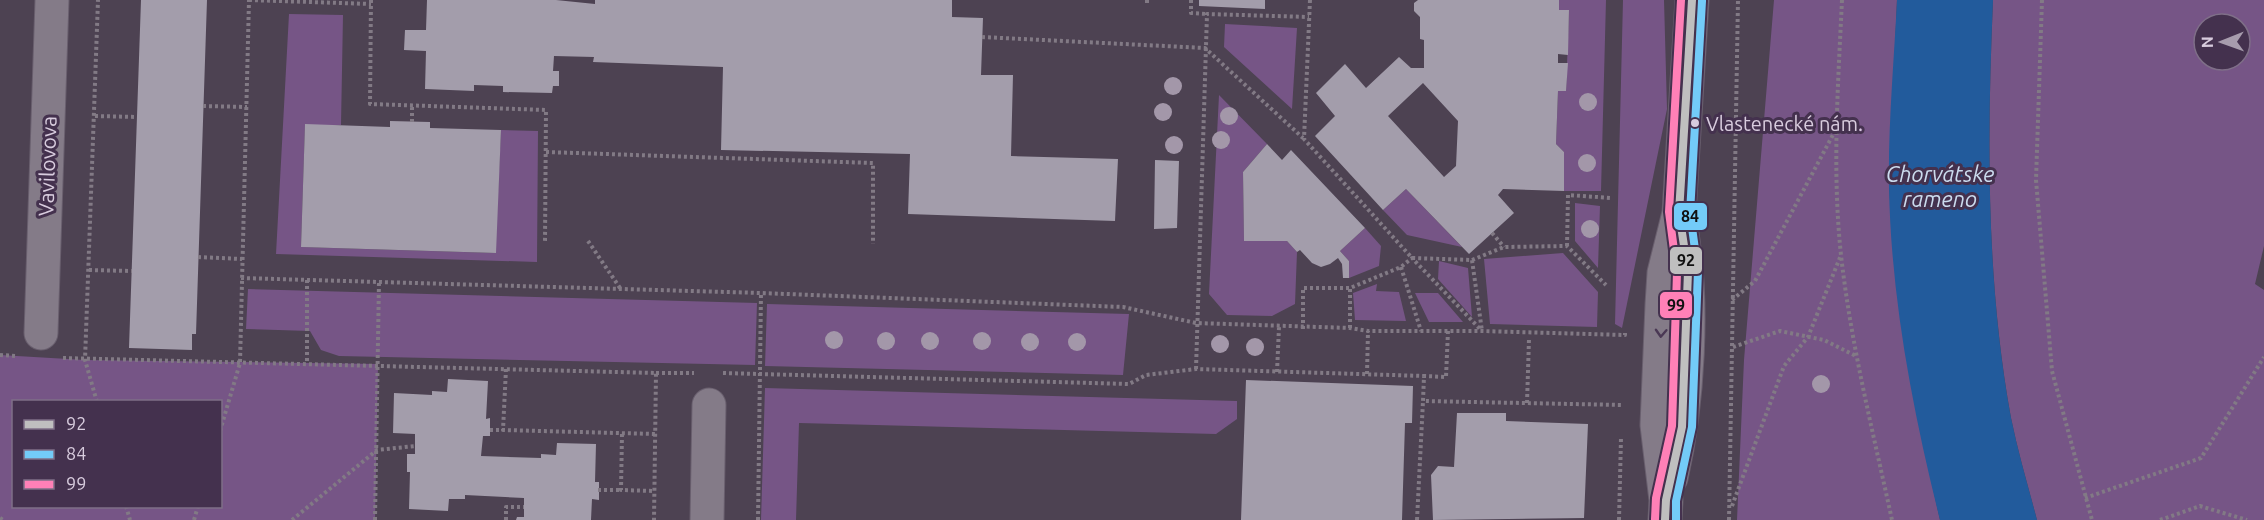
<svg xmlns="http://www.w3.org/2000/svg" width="2264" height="520" font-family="Ubuntu,sans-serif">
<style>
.green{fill:#765586;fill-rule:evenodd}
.water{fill:#225b9c}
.building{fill:#a39dab;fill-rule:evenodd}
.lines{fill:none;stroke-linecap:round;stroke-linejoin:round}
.minor-casing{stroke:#695f6e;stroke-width:35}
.tertiary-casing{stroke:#695f6e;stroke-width:35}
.path{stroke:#827a85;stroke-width:4;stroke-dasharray:3 3;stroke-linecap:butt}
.minor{stroke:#847b88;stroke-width:33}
.tertiary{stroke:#847b88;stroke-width:33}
.bus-1-casing{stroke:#44314e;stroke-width:12}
.bus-2-casing{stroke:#44314e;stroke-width:12}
.bus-3-casing{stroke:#44314e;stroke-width:12}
.bus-1{stroke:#bfbfbf;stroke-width:8}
.bus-2{stroke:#73cbf8;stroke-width:8}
.bus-3{stroke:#ff80b7;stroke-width:8}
.tree{fill:#a397a9}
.oneway{stroke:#4a3854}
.bus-dot{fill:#d8ccde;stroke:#44314e;stroke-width:2}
.labels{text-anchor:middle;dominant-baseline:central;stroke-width:6;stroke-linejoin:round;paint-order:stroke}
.bus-label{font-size:20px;fill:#d8ccde;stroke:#44314e;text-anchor:start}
.street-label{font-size:21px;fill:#d8ccde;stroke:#44314e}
.water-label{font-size:22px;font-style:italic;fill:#cbdbee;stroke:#44314e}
.line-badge{stroke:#44314e;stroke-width:2}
.pale-badge-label{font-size:16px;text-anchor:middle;font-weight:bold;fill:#111}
</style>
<rect width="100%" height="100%" fill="#4d4252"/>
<!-- green -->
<path class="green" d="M1559 0H1606L1601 191H1564V152L1556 144 1558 91H1566L1569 11 1559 10Z
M1623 0H1664L1667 109 1622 328 1615 324Z
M1774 0H1897L1889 187 1894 256 1920 430 1940 520H1737L1744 360Z
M1993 0H2264V246L2255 284 2264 290V520H2037C2028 486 2018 452 2011 418 1986 280 1987 139 1993 0ZM2204 24H2240V60H2204Z
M289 14 343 15 341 125H305L301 247 495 253 501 130 538 131 537 262 276 254Z
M1225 24 1297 28 1292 109 1224 47Z
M1219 95 1267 144 1243 172 1244 241H1287L1297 252 1295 304 1272 316 1227 315 1209 294Z
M1406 189 1462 247 1407 235 1383 210Z
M1575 203 1600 206 1598 268 1575 241Z
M1365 228 1381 246 1379 266 1349 278V261L1340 251Z
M1563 253 1598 292 1597 327 1490 324 1484 259Z
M1439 261 1468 268 1472 317 1438 279Z
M1377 284 1376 291 1399 292 1406 321 1355 320 1353 293Z
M248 289 757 303 755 365 339 356 321 350 310 331 246 329Z
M1415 293H1438L1463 322H1429Z
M767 304 1129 314 1123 375 765 366Z
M0 355 85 360 378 364 375 520H0ZM14 402H220V506H14Z
M765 388 1237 401V419L1216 434 799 423 796 520H761Z"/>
<!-- water -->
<path class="water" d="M1897 0H1993C1987 139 1986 281 2011 418 2018 452 2028 486 2037 520H1940C1913 412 1891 299 1889 187 1888 125 1894 62 1897 0Z"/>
<!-- building -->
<path class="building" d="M141 0H207L196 334H192V350L129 348Z
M427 0H556L595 4V0H952V17L983 18 981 75H1013L1011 156 1118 159 1115 221 908 214 910 154 721 150 723 67 593 62 594 57 554 56 553 71H559V86H553L552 93 503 92V86L474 85V91L425 89 426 51 404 50 405 30H426Z
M1199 0H1265V9L1199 6Z
M1418 0H1559V10H1569L1568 55 1558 54V63H1568L1566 91H1558L1556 144 1564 152V191L1503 189 1498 195 1514 213 1469 254 1406 189 1383 210 1315 136 1335 116 1316 93 1345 64 1366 88 1399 57 1411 68H1424V40L1420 39V17L1414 11V3ZM1423 83 1458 121 1456 166 1444 177 1388 116Z
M390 121 430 122V128L501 130 496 253 301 247 305 124 390 127Z
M1267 144 1282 160 1291 150 1365 228 1340 251 1349 261V278H1343L1342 264 1338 258 1330 264 1321 267 1312 263 1300 250 1297 252 1287 241H1244L1243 172Z
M1155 160 1179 161 1177 228 1154 229Z
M448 379 488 381 486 419 490 418V436H483L481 456 541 458V454L556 455 557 443 596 444 595 482H599V500L592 499 591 520H516L517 517H524V498L465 495V499H449L448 511 409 509 410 472H407V454H415V434L393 433 394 393 432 395V391L447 392Z
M1246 380 1413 386 1412 423H1405L1402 520H1241Z
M1457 413H1506V421L1588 424 1584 518 1433 520 1431 475 1438 466 1454 467Z"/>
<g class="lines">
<!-- minor casing -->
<g class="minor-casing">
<path id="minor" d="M41 333 52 0
M707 520 709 405"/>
</g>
<!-- tertiary casing -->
<g class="tertiary-casing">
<path id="tertiary" d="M1671 478C1688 403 1694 304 1681 228
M1665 520 1666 500 1657 425 1662 305 1664 273 1679 213 1692 0"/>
</g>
<!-- path -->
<path class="path" d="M249 0 371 4
M371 0 370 104 546 110 545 241
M1147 0V5
M1191 0V13L1207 14
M1310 0 1304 139 1412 258 1472 260 1482 331
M1842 0C1838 85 1832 171 1841 255 1851 345 1873 432 1892 520
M2042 0 2036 180 2052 371 2092 520
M982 37 1205 48 1303 138
M203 106 247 107
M95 116 137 117
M412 122V105
M546 152 873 163V244
M1492 233 1504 247
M588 241 620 288
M1567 246 1568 195 1611 198
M198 257 242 259
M1472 260 1504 247 1567 246 1606 285
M1401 267 1421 331
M89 270 132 271
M241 278 761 293 1123 307 1196 323 1350 328 1368 331H1482L1625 335V333
M307 280V364
M1732 300 1755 281 1835 131
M1350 328V288L1401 267 1412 258 1481 330
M1303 329V288H1350
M1448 331 1446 377 1424 376 1423 401 1622 405
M1733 347 1780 331 1824 340 1856 356
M0 355 17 356
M63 358 656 373 654 520
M506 369 503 430 655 434
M1196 369 1207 14 1309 17
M1277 372 1279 327
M656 373H694
M723 373 1129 384 1146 375 1196 369 1424 376
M1367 374 1368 331
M97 402 85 360 98 0
M1527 403 1529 339
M490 430H503
M220 431 240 363 249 0
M622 434 621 490 654 491
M598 490H621
M2085 498 2201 458 2264 357
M126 506 130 520
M1732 506 1784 366 1808 337 1841 255
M0 518 3 520
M194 520 198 506
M292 520 377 450 415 446
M375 520 379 281
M506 520V507H524
M758 520 761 293
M1417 520 1423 401
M1619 520 1621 438
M1729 520 1738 0
M2160 520 2200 506 2247 520"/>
<!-- minor -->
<use href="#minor" class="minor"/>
<!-- tertiary -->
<use href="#tertiary" class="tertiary"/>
<!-- bus-1 casing -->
<g class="bus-1-casing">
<path id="bus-1" d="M1665 520 1666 500 1682 427 1688 272 1679 213 1692 0"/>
</g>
<!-- bus-2 casing -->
<g class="bus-2-casing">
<path id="bus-2" d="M1676 520V501L1692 427 1698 271 1690 213 1702 1"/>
</g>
<!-- bus-3 casing -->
<g class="bus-3-casing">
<path id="bus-3" d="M1655 519 1656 498 1672 426 1677 273 1669 212 1681 0"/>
</g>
<!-- bus-1 -->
<use href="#bus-1" class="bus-1"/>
<!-- bus-2 -->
<use href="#bus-2" class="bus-2"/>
<!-- bus-3 -->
<use href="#bus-3" class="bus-3"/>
</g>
<!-- trees -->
<g class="tree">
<circle cx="1173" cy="86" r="9"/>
<circle cx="1588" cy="102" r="9"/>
<circle cx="1163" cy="112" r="9"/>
<circle cx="1229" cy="116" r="9"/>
<circle cx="1221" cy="140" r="9"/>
<circle cx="1174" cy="145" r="9"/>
<circle cx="1587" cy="163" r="9"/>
<circle cx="1590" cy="229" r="9"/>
<circle cx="834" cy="340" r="9"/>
<circle cx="886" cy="341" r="9"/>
<circle cx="930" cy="341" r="9"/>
<circle cx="982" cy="341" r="9"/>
<circle cx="1030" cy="342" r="9"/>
<circle cx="1077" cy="342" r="9"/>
<circle cx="1220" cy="344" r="9"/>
<circle cx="1255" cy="347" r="9"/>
<circle cx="1821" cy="384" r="9"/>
</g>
<!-- one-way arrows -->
<defs><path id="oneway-chevron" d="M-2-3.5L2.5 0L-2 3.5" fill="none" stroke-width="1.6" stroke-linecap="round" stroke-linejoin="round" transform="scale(1.5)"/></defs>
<use class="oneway" href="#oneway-chevron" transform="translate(1661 333) rotate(93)"/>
<!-- markers -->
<circle class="bus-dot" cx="1695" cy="123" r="5"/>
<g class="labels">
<!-- bus labels -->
<g class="bus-label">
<text x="1706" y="123">Vlastenecké nám.</text>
</g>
<!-- street labels -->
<g class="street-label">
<text transform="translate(47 166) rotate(-88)">Vavilovova</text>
</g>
<!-- water labels -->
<g class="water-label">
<text x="1940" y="173">Chorvátske<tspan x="1940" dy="25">rameno</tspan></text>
</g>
</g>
<g class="line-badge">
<rect x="1673" y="202" width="35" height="29" rx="6" fill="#73cbf8"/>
<rect x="1669" y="246" width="34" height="29" rx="6" fill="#bfbfbf"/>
<rect x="1659" y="291" width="34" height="28" rx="6" fill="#ff80b7"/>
</g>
<g class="pale-badge-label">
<text x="1690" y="222">84</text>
<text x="1686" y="266">92</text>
<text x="1676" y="311">99</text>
</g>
<!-- legend -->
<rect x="12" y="400" width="210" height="108" fill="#44314e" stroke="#7f6f88" stroke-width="1.5"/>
<rect x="24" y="420" width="30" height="9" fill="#bfbfbf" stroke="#7f6f88" stroke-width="1.5"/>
<text x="66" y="430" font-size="18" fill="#d8ccde">92</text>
<rect x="24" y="450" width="30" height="9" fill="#73cbf8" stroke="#7f6f88" stroke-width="1.5"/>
<text x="66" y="460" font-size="18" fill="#d8ccde">84</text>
<rect x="24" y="480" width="30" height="9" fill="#ff80b7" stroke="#7f6f88" stroke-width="1.5"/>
<text x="66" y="490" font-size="18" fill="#d8ccde">99</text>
<!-- north arrow -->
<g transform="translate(2222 42) rotate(269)"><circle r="28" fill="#44314e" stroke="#7f6f88" stroke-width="1.5"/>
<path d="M0-4.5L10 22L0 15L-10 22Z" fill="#a79cad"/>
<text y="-9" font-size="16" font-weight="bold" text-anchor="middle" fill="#d8ccde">N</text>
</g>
</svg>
